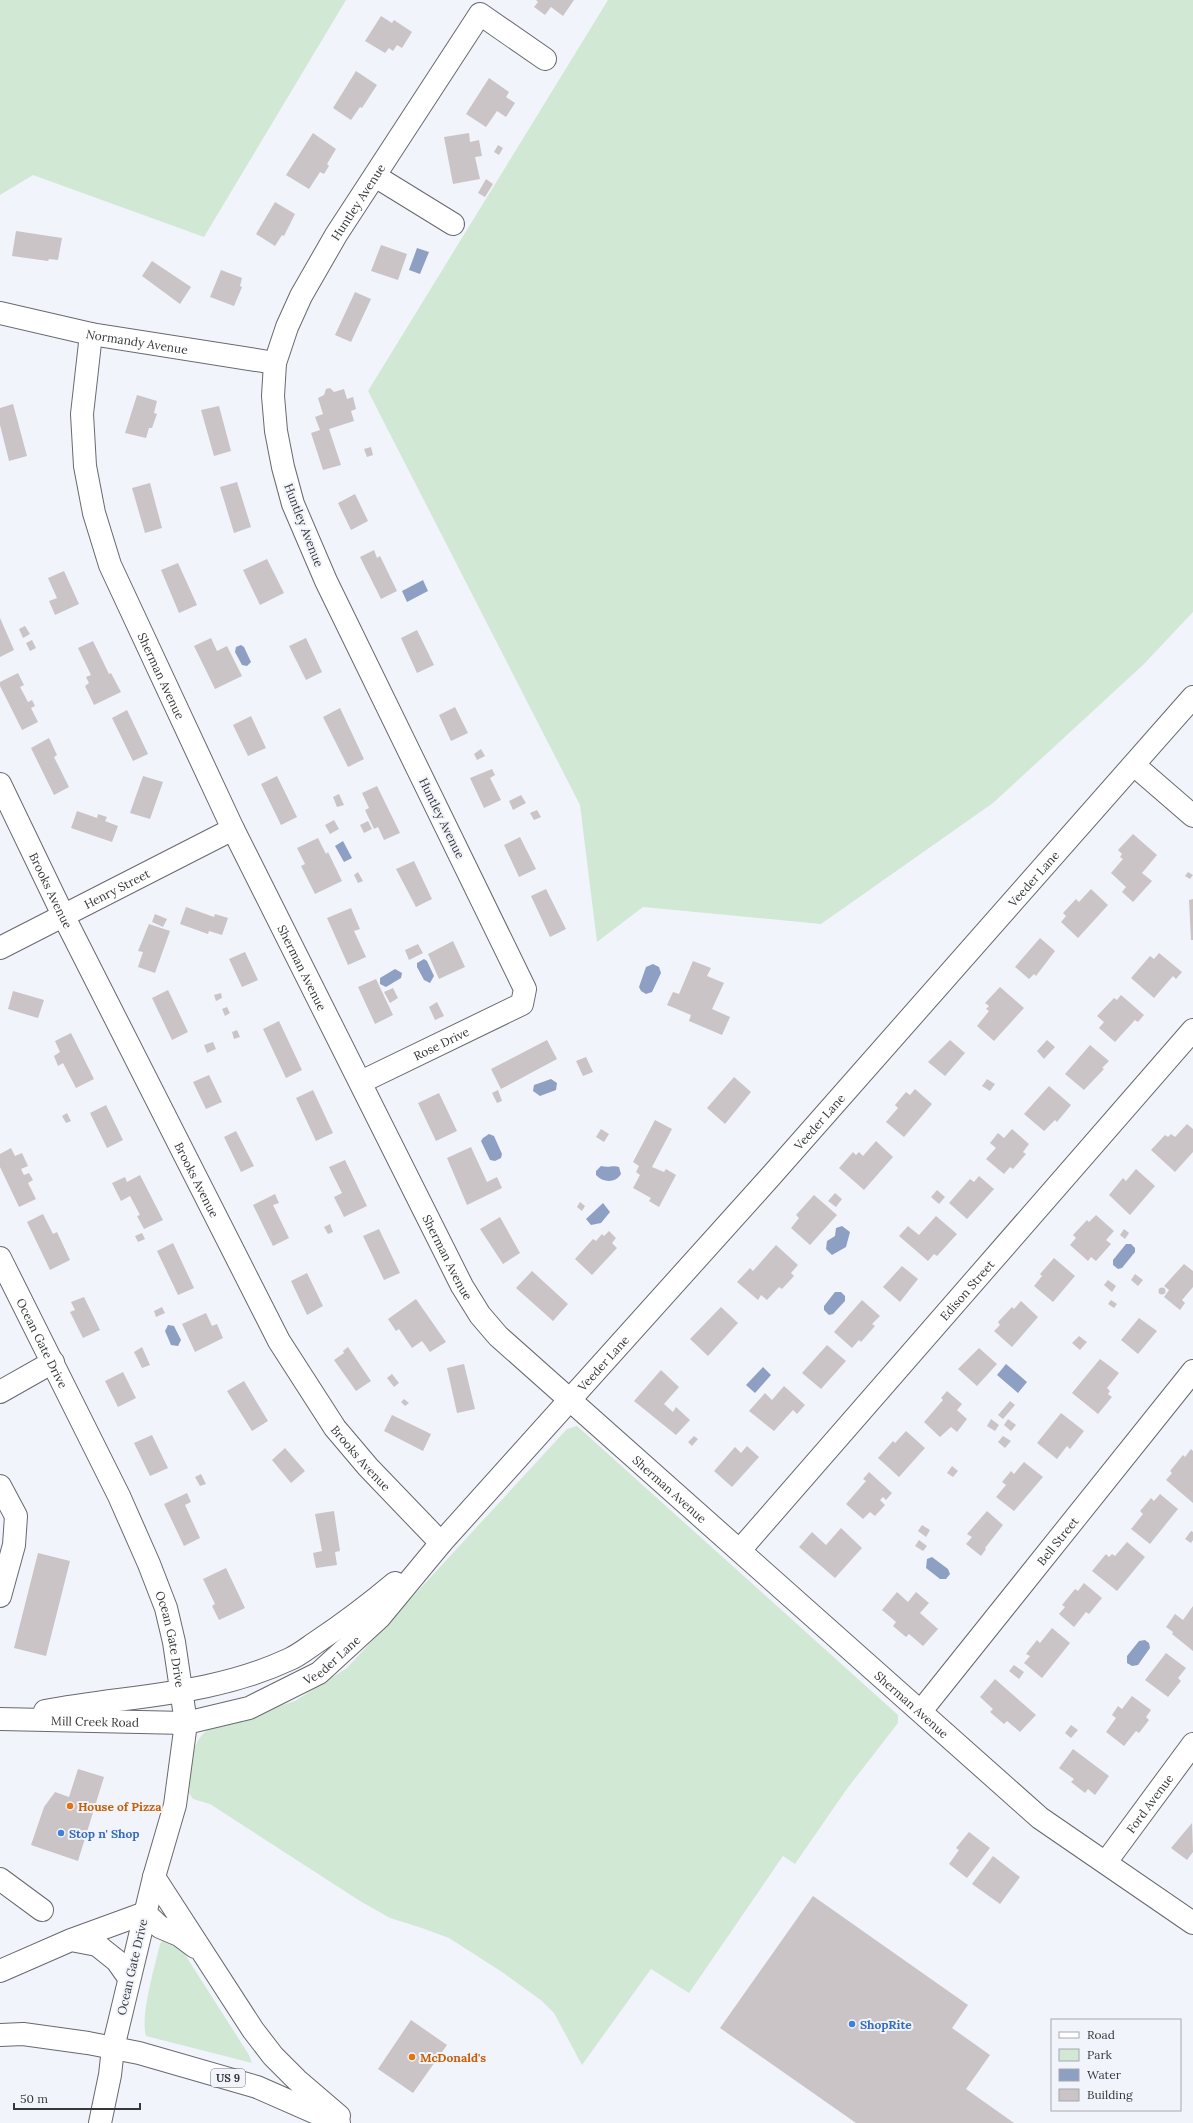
<svg xmlns="http://www.w3.org/2000/svg" width="1193" height="2123" font-family="Lora,serif">
<style>
.green{fill:#d1e8d5}
.water{fill:#8da0c3}
.building{fill:#cac4c6}
.lines{fill:none;stroke-linecap:round;stroke-linejoin:round}
.minor-casing{stroke:#66696e;stroke-width:24}
.major-casing{stroke:#66696e;stroke-width:24}
.highway-casing{stroke:#66696e;stroke-width:24}
.minor{stroke:#fff;stroke-width:22}
.major{stroke:#fff;stroke-width:22}
.highway{stroke:#fff;stroke-width:22}
.food-dot{fill:#e8710a;stroke:#f1f4fa;stroke-width:1.5}
.shop-dot{fill:#3f7fe0;stroke:#f1f4fa;stroke-width:1.5}
.labels{text-anchor:middle;dominant-baseline:central;stroke-width:4;stroke-linejoin:round;paint-order:stroke}
.shield{fill:#f1f4fa;stroke:#6e7073;stroke-width:1}
.shield-label{font-size:11px;font-weight:bold;fill:#363739}
.street-label{font-size:12px;fill:#363739;stroke:#f1f4fa}
.food-label{font-size:12px;font-weight:bold;fill:#c56008;stroke:#f1f4fa;text-anchor:start}
.shop-label{font-size:12px;font-weight:bold;fill:#366cbe;stroke:#f1f4fa;text-anchor:start}
</style>
<rect width="100%" height="100%" fill="#f1f4fa"/>
<!-- green -->
<path class="green" d="M0 0H346L204 237 33 175 0 195Z
M608 0H1193V612L1143 665 993 803 821 924 643 907 597 942 580 805 368 391Z
M577 1426 898 1715V1723L846 1790 795 1864 783 1856 689 1993 651 1969 582 2065 554 2013 542 2001 502 1972 449 1938 419 1927 390 1918 360 1901 210 1804 193 1799 189 1793C192 1768 188 1743 210 1728L295 1701 347 1668 567 1429Z
M163 1940 177 1946 184 1953 249 2055 252 2063 146 2036C140 2016 155 1966 160 1944Z"/>
<!-- water -->
<path class="water" d="M417 248 429 252 420 274 409 270Z
M423 580 428 591 407 602 402 591Z
M241 645 244 647 251 662 247 666 242 665 235 652 236 647Z
M343 841 352 858 344 862 335 846Z
M424 959 427 961 434 976 430 983 424 980 417 967V963Z
M653 964 659 967 661 973 652 992 646 994 641 991 639 987 646 967Z
M395 969 402 973 401 978 386 987 380 984V978Z
M551 1079 557 1083 556 1090 540 1096 533 1091 534 1085Z
M489 1134 494 1136 502 1154 501 1158 495 1161 490 1160 481 1141 483 1138Z
M601 1166C609 1168 613 1165 619 1167L621 1174C616 1183 603 1183 596 1175V1171Z
M603 1203 610 1212 601 1223 591 1225 586 1219Z
M842 1226 850 1232 846 1247 832 1255 826 1249 827 1241 835 1236 836 1228Z
M1126 1244H1131L1135 1248V1252L1122 1268 1118 1269 1113 1265V1260Z
M835 1292H841L845 1296V1301L833 1314 829 1315 824 1310V1306Z
M168 1325 174 1326 181 1340 178 1346 171 1345 165 1331Z
M1006 1364 1027 1382 1018 1393 997 1375Z
M763 1367 771 1375 755 1393 746 1385Z
M932 1557 948 1569 950 1574 946 1579H940L926 1568 927 1559Z
M1145 1640 1149 1643 1150 1648 1138 1665 1132 1666 1127 1663V1656L1139 1641Z"/>
<!-- building -->
<path class="building" d="M536 0H574L563 16 551 7 545 15 534 7 538 2Z
M381 16 392 23 394 20 412 32 402 48 397 45 393 51 389 48 385 53 365 41Z
M356 71 377 85 362 108 360 107 351 120 333 108Z
M489 78 509 92 506 97 515 103 506 117 497 111 486 127 466 114Z
M313 133 336 149 327 164 329 166 324 174 320 172 309 189 286 175Z
M469 133 470 142 479 140 482 156 475 157 480 179 453 184 444 137Z
M498 145 503 148 499 155 494 152Z
M486 179 493 184 485 197 478 193Z
M275 202 295 214 284 236 282 235 275 246 256 234Z
M16 231 62 238 58 260 49 259 48 261 12 256Z
M381 245 407 254 398 280 371 271Z
M152 261 191 287 180 304 142 276Z
M221 270 242 278 240 286 242 287 234 306 210 297Z
M355 292 371 299 351 342 335 335Z
M330 388 334 392 344 389 347 399 353 397 356 409 351 411 354 421 329 429 341 465 323 470 311 433 320 430 315 417 323 414 318 398 324 395 326 389Z
M137 395 157 401 154 413 157 414 152 428H149L146 438 125 433Z
M13 404 27 456 9 461 0 425V408Z
M219 406 231 451 214 456 201 410Z
M371 447 373 455 367 457 364 449Z
M237 482 251 527 234 533 220 487Z
M150 483 162 528 145 533 132 488Z
M355 494 368 521 351 530 338 503Z
M374 550 377 558 380 556 397 591 381 599 360 557Z
M267 559 284 593 260 605 243 570Z
M178 563 197 605 179 613 161 570Z
M64 571 79 604 55 615 49 601 57 598 48 578Z
M0 618 14 650 0 657Z
M25 626 30 634 23 638 19 629Z
M417 630 434 665 417 673 401 638Z
M211 638 217 651 227 646 242 676 215 689 194 646Z
M306 638 322 672 306 680 289 646Z
M32 640 36 648 30 651 26 643Z
M93 641 109 674 111 673 121 692 94 705 85 686 89 683 86 677 91 675 78 648Z
M18 673 24 685 20 687 28 702 32 700 35 706 31 708 38 722 22 730 0 686V682Z
M455 707 468 733 451 741 439 715Z
M340 708 364 759 348 767 323 717Z
M127 710 148 754 133 761 112 718Z
M251 716 266 748 248 756 233 725Z
M49 738 57 755 54 757 69 787 54 795 31 748Z
M481 749 485 756 477 760 474 754Z
M492 769 495 775 490 778 501 800 484 808 470 778Z
M143 776 163 782 150 819 130 813Z
M277 776 297 817 281 825 261 784Z
M377 786 400 833 384 840 378 827 374 829 365 810 369 808 362 793Z
M339 794 344 805 337 807 333 797Z
M521 795 526 803 513 810 509 801Z
M537 810 541 817 534 820 530 813Z
M77 811 97 818 98 814 107 817 105 821 118 826 112 842 71 828Z
M334 820 339 829 330 834 325 825Z
M368 821 372 829 364 833 360 825Z
M1133 834 1157 855 1142 873 1152 881 1133 902 1122 892 1126 887 1111 873 1123 859 1120 857 1122 854 1118 850Z
M520 837 536 869 519 877 504 845Z
M318 838 326 854 328 852 342 881 315 894 301 866 305 864 297 848Z
M414 861 432 899 416 907 396 869Z
M358 872 363 881 358 883 354 875Z
M1188 872 1193 875 1190 879 1185 876Z
M546 889 566 929 550 937 531 896Z
M1091 889 1108 905 1078 938 1061 922 1066 916 1063 913 1076 899 1079 902Z
M1193 899V940H1191L1189 900Z
M186 907 214 917 215 914 228 918 222 935 209 931 208 934 180 924Z
M351 908 360 929 354 931 366 957 348 965 327 918Z
M155 914 167 919 163 927 152 922Z
M149 924 170 931 155 973 138 967 143 952 138 951Z
M1040 938 1055 951 1036 976 1034 974 1029 979 1015 967Z
M453 941 465 967 439 979 428 954Z
M418 944 423 953 409 960 405 950Z
M245 952 258 980 242 987 229 959Z
M1159 953 1182 972 1176 979 1173 976 1154 998 1131 978 1150 956 1154 959Z
M693 961 711 968 707 976 724 983 712 1009 730 1017 722 1035 689 1021 691 1015 667 1005 673 992 679 994Z
M376 979 393 1015 375 1024 358 987Z
M1000 987 1024 1008 994 1041 977 1026 989 1011 986 1009 989 1006 985 1003Z
M393 988 398 998 390 1003 384 992Z
M168 990 188 1032 172 1040 152 998Z
M13 991 44 1000 38 1018 8 1009Z
M221 993 222 998 216 1001 214 995Z
M1121 995 1144 1015 1138 1022 1135 1020 1115 1042 1099 1028 1104 1022 1097 1016 1114 998 1117 1000Z
M437 1002 444 1016 435 1020 429 1007Z
M227 1007 230 1013 225 1016 222 1009Z
M279 1021 302 1070 286 1078 263 1029Z
M237 1030 240 1037 234 1039 232 1032Z
M71 1033 94 1079 76 1088 63 1063 58 1066 54 1056 60 1052 55 1041Z
M547 1040 557 1059 501 1089 491 1069Z
M950 1040 965 1053 945 1076 928 1062Z
M1047 1040 1055 1047 1044 1059 1037 1051Z
M213 1042 216 1049 207 1053 204 1045Z
M1090 1045 1109 1061 1102 1068 1104 1069 1084 1090 1065 1074Z
M586 1057 593 1072 583 1076 576 1061Z
M209 1075 222 1102 206 1109 193 1082Z
M734 1077 751 1092 725 1124 707 1108Z
M987 1079 995 1084 990 1091 982 1086Z
M1049 1086 1071 1105 1057 1122 1055 1120 1044 1131 1024 1114Z
M915 1089 932 1104 904 1137 886 1122 898 1108 895 1105 906 1092 910 1095Z
M313 1090 333 1133 316 1141 296 1098Z
M498 1090 502 1101 497 1103 492 1093Z
M439 1093 457 1131 436 1141 418 1103Z
M106 1105 123 1140 107 1148 90 1113Z
M67 1113 71 1121 66 1123 62 1116Z
M655 1120 672 1129 652 1167 664 1172 666 1169 676 1175 659 1207 649 1201 651 1198 633 1188 640 1175 636 1172 639 1166 633 1162Z
M1187 1124 1193 1129V1152L1175 1172 1151 1150 1165 1135 1168 1137 1171 1134 1175 1137Z
M601 1129 609 1134 604 1142 596 1137Z
M1012 1129 1029 1144 1023 1152 1026 1154 1013 1169 1010 1167 1004 1174 986 1159 996 1148 990 1143 998 1133 1004 1138Z
M236 1131 254 1166 241 1172 224 1137Z
M876 1141 893 1157 864 1190 839 1168 853 1152 856 1155 859 1152 863 1156Z
M471 1147 487 1182 497 1177 502 1188 467 1205 447 1158Z
M11 1148 15 1156 22 1153 28 1166 21 1169 24 1175 29 1173 33 1180 28 1183 36 1199 19 1207 0 1167V1154Z
M345 1160 367 1206 344 1217 334 1197 342 1193 329 1167Z
M1136 1169 1155 1186 1130 1215 1109 1195 1123 1178 1126 1181Z
M140 1175 163 1220 144 1229 137 1216 140 1215 130 1196 121 1201 112 1183 125 1177 127 1182Z
M979 1176 994 1189 967 1219 949 1203 970 1179 974 1182Z
M937 1190 945 1197 939 1204 931 1197Z
M835 1193 842 1199 836 1207 828 1201Z
M275 1194 279 1203 273 1205 289 1238 273 1246 253 1205Z
M814 1195 837 1215 810 1245 791 1228 799 1218 796 1215Z
M580 1202 585 1206 582 1211 577 1207Z
M43 1214 53 1234 57 1232 70 1260 50 1270 27 1222Z
M1096 1215 1114 1231 1106 1240 1111 1244 1096 1261 1091 1257 1088 1261 1070 1245 1076 1238 1073 1235 1087 1220 1089 1222Z
M936 1216 957 1234 937 1256 934 1254 928 1261 899 1236 908 1226 919 1235Z
M500 1217 520 1253 503 1264 480 1229Z
M330 1224 333 1232 328 1234 324 1227Z
M379 1229 400 1273 384 1280 363 1236Z
M1124 1229 1129 1233 1125 1239 1120 1235Z
M609 1231 616 1238 612 1243 617 1248 592 1275 575 1259 593 1239 596 1241 602 1234 604 1236Z
M142 1233 145 1239 138 1242 135 1236Z
M173 1243 194 1288 178 1295 157 1251Z
M776 1245 798 1265 791 1273 794 1276 782 1289 779 1287 767 1300 761 1295 758 1300 737 1282 750 1268 753 1271Z
M1054 1258 1075 1276 1053 1302 1034 1286 1042 1276 1040 1274Z
M1184 1264 1193 1271V1287L1182 1300 1185 1303 1180 1310 1164 1297 1169 1290 1164 1286Z
M902 1266 918 1279 900 1302 883 1287Z
M532 1271 568 1304 553 1321 516 1288Z
M307 1273 323 1306 307 1315 291 1281Z
M1135 1274 1143 1280 1138 1286 1131 1280Z
M1108 1280 1116 1286 1112 1292 1104 1285Z
M1158.5 1291a3.5 3.5 0 1 1 7 0a3.5 3.5 0 1 1-7 0Z
M84 1297 100 1330 83 1338 70 1312 75 1310 71 1302Z
M416 1299 446 1342 430 1352 422 1341 412 1348 399 1329 396 1331 388 1319Z
M862 1300 880 1316 872 1324 875 1326 861 1342 859 1340 852 1348 834 1332Z
M1111 1300 1117 1304 1114 1308 1108 1304Z
M1021 1301 1038 1317 1012 1347 994 1331 1000 1325 998 1322 1012 1307 1014 1309Z
M162 1307 165 1313 156 1317 154 1311Z
M721 1307 738 1323 708 1356 690 1339Z
M206 1313 212 1326 217 1324 223 1338 195 1352 182 1324Z
M1139 1318 1157 1331 1138 1354 1121 1340Z
M1079 1336 1087 1342 1080 1350 1072 1343Z
M827 1345 846 1361 821 1389 802 1373Z
M142 1347 150 1365 142 1368 134 1352Z
M348 1347 371 1381 356 1391 334 1360 344 1353 343 1351Z
M979 1348 997 1364 977 1386 958 1369Z
M1100 1359 1119 1373 1107 1388 1110 1391 1108 1394 1112 1397 1098 1414 1072 1393Z
M464 1364 475 1409 457 1413 447 1368Z
M661 1370 679 1387 664 1404 673 1412 676 1407 690 1420 676 1435 634 1401Z
M123 1372 136 1398 118 1407 105 1381Z
M392 1374 399 1383 394 1387 387 1378Z
M244 1381 268 1421 252 1431 227 1391Z
M784 1386 805 1405 797 1414 793 1410 774 1431 749 1411 765 1393 772 1400Z
M947 1391 962 1404 957 1410 967 1419 957 1432 951 1427 940 1437 924 1422 943 1400 941 1398Z
M404 1399 409 1403 405 1406 401 1402Z
M1010 1401 1015 1405 1003 1419 998 1415Z
M1061 1413 1084 1431 1070 1449 1067 1446 1057 1459 1037 1443Z
M392 1415 431 1434 423 1451 384 1431Z
M991 1419 999 1425 995 1431 987 1426Z
M1008 1419 1016 1425 1011 1431 1004 1425Z
M906 1431 925 1448 899 1477 878 1458 893 1441 895 1443Z
M152 1435 168 1468 150 1476 134 1443Z
M694 1436 698 1439 692 1446 688 1442Z
M1003 1436 1011 1441 1005 1448 998 1442Z
M747 1446 759 1457 732 1487 714 1471 735 1447 741 1453Z
M285 1448 305 1471 291 1483 272 1460Z
M1191 1449 1193 1451V1503L1166 1480 1172 1473 1170 1471 1183 1455 1185 1457Z
M1024 1462 1043 1477 1014 1511 996 1497 1006 1485 1002 1482 1011 1471 1014 1474Z
M952 1466 958 1471 953 1477 947 1473Z
M869 1472 892 1493 886 1500 883 1497 880 1500 885 1505 875 1516 870 1512 863 1519 846 1504 866 1481 863 1479Z
M201 1474 206 1484 200 1486 195 1477Z
M187 1493 191 1502 185 1505 200 1538 184 1546 164 1504Z
M1160 1494 1178 1509 1150 1544 1131 1529 1143 1514 1140 1511 1151 1498 1154 1501Z
M334 1511 340 1551 335 1552 337 1565 316 1568 313 1553 322 1551 315 1514Z
M987 1511 1003 1525 985 1548 986 1549 981 1556 966 1544 972 1537 967 1534Z
M922 1525 930 1530 926 1537 918 1531Z
M841 1528 862 1548 835 1578 799 1547 812 1532 826 1545Z
M1191 1531 1193 1532V1540L1191 1543 1185 1539Z
M919 1540 927 1546 923 1551 915 1546Z
M1127 1542 1145 1557 1117 1591 1092 1571 1106 1554 1109 1557 1112 1554 1115 1556Z
M38 1553 70 1561 46 1656 14 1648Z
M226 1568 245 1608 219 1620 212 1606 215 1604 203 1579Z
M1084 1583 1102 1598 1089 1614 1086 1612 1074 1627 1059 1614 1065 1607 1062 1605 1075 1589 1078 1591Z
M897 1592 908 1602 916 1592 929 1603 920 1613 938 1629 923 1646 909 1634 906 1637 893 1626 896 1622 882 1610Z
M1193 1606V1651L1172 1634 1173 1632 1166 1627 1175 1614 1183 1620Z
M1052 1628 1070 1643 1042 1678 1024 1663 1030 1656 1026 1654 1037 1640 1040 1643Z
M1166 1653 1186 1668 1178 1678 1181 1681 1168 1697 1145 1680Z
M1014 1665 1024 1672 1019 1679 1009 1671Z
M995 1679 1036 1715 1020 1732 1007 1721 1004 1724 990 1712 993 1709 980 1697Z
M1132 1696 1151 1710 1146 1717 1149 1720 1139 1733 1136 1731 1124 1746 1106 1732 1116 1718 1112 1715 1118 1706 1122 1709Z
M1071 1725 1078 1730 1071 1738 1065 1733Z
M1073 1749 1109 1776 1095 1795 1088 1789 1085 1793 1071 1782 1074 1779 1059 1768Z
M78 1769 104 1777 78 1861 31 1845 44 1807 55 1792 69 1797Z
M1192 1823 1193 1852 1187 1860 1171 1848Z
M969 1832 990 1848 967 1878 949 1864 959 1850 956 1848Z
M993 1856 1020 1877 1000 1904 972 1884Z
M813 1896 968 2005 952 2028 990 2055 966 2089 1014 2123H856L720 2028Z
M411 2020 447 2045 413 2093 378 2069Z"/>
<g class="lines">
<!-- minor casing -->
<g class="minor-casing">
<g id="minor">
<path d="M375 176 453 224"/>
<path id="s1" d="M0 313 91 334 275 363"/>
<path id="s2" d="M91 334 82 414 85 466 94 513 110 565 233 829 462 1286 480 1315 498 1336 1040 1818 1193 1923"/>
<path d="M1134 765 1193 816"/>
<path id="s3" d="M0 784 63 915 279 1341 335 1428 368 1467 441 1543"/>
<path id="s4" d="M0 948 233 829"/>
<path id="s5" d="M361 1082 522 1004 525 989 326 581 293 504 283 467 276 431 273 396 275 363 287 327 301 296 336 235 480 14 545 59"/>
<path d="M0 1392 53 1362"/>
<path d="M0 1486 16 1516 14 1545 0 1596"/>
<path id="s6" d="M740 1550 1193 1030"/>
<path d="M45 1711C129 1695 211 1696 290 1659 299 1655 309 1647 318 1641 345 1623 370 1604 395 1583"/>
<path id="s7" d="M921 1711 1193 1371"/>
<path id="s8" d="M0 1719 186 1723 249 1708 319 1673 379 1618 441 1543 771 1176 1193 697"/>
<path id="s9" d="M1106 1862 1193 1744"/>
<path d="M0 1879 42 1910"/>
<path d="M100 2123 110 2075 113 2048"/>
</g>
</g>
<!-- major casing -->
<g class="major-casing">
<g id="major">
<path id="s10" d="M0 1258 119 1496 149 1564 166 1608 174 1642 186 1723 175 1805 154 1877 113 2048"/>
</g>
</g>
<!-- highway casing -->
<g class="highway-casing">
<path id="highway" d="M154 1877 253 2030 273 2056 297 2080 339 2116
M71 1940 97 1945 117 1961 129 1978
M0 1971 71 1940 145 1913 160 1927 179 1935 195 1947
M0 2035 23 2034 88 2043 139 2053 257 2087 339 2123"/>
</g>
<!-- minor -->
<use href="#minor" class="minor"/>
<!-- major -->
<use href="#major" class="major"/>
<!-- highway -->
<use href="#highway" class="highway"/>
</g>
<!-- markers -->
<g class="food-dot">
<circle cx="70" cy="1806" r="4"/>
<circle cx="412" cy="2057" r="4"/>
</g>
<g class="shop-dot">
<circle cx="61" cy="1833" r="4"/>
<circle cx="852" cy="2024" r="4"/>
</g>
<g class="labels">
<!-- shield labels -->
<rect class="shield" x="211" y="2069" width="34" height="18" rx="3"/>
<g class="shield-label">
<text x="228" y="2078">US 9</text>
</g>
<!-- street labels -->
<g class="street-label">
<text stroke="none"><textPath href="#s5" startOffset="1057">Huntley Avenue</textPath></text>
<text stroke="none"><textPath href="#s1" startOffset="140">Normandy Avenue</textPath></text>
<text transform="translate(304 525) rotate(69)">Huntley Avenue</text>
<text stroke="none"><textPath href="#s2" startOffset="357">Sherman Avenue</textPath></text>
<text transform="translate(442 818) rotate(64)">Huntley Avenue</text>
<text stroke="none"><textPath href="#s8" startOffset="1398">Veeder Lane</textPath></text>
<text stroke="none"><textPath href="#s4" startOffset="131">Henry Street</textPath></text>
<text stroke="none"><textPath href="#s3" startOffset="118">Brooks Avenue</textPath></text>
<text stroke="none"><textPath href="#s2" startOffset="681">Sherman Avenue</textPath></text>
<text stroke="none"><textPath href="#s5" startOffset="89">Rose Drive</textPath></text>
<text stroke="none"><textPath href="#s8" startOffset="1074">Veeder Lane</textPath></text>
<text stroke="none"><textPath href="#s3" startOffset="442">Brooks Avenue</textPath></text>
<text stroke="none"><textPath href="#s2" startOffset="1005">Sherman Avenue</textPath></text>
<text stroke="none"><textPath href="#s6" startOffset="345">Edison Street</textPath></text>
<text stroke="none"><textPath href="#s10" startOffset="95">Ocean Gate Drive</textPath></text>
<text stroke="none"><textPath href="#s8" startOffset="750">Veeder Lane</textPath></text>
<text stroke="none"><textPath href="#s3" startOffset="766">Brooks Avenue</textPath></text>
<text stroke="none"><textPath href="#s2" startOffset="1329">Sherman Avenue</textPath></text>
<text stroke="none"><textPath href="#s7" startOffset="218">Bell Street</textPath></text>
<text stroke="none"><textPath href="#s10" startOffset="419">Ocean Gate Drive</textPath></text>
<text stroke="none"><textPath href="#s8" startOffset="347">Veeder Lane</textPath></text>
<text stroke="none"><textPath href="#s2" startOffset="1653">Sherman Avenue</textPath></text>
<text stroke="none"><textPath href="#s8" startOffset="95">Mill Creek Road</textPath></text>
<text stroke="none"><textPath href="#s9" startOffset="73">Ford Avenue</textPath></text>
<text transform="translate(132 1967) rotate(-77)">Ocean Gate Drive</text>
</g>
<!-- food labels -->
<g class="food-label">
<text x="78" y="1806">House of Pizza</text>
<text x="420" y="2057">McDonald's</text>
</g>
<!-- shop labels -->
<g class="shop-label">
<text x="69" y="1833">Stop n' Shop</text>
<text x="860" y="2024">ShopRite</text>
</g>
</g>
<!-- legend -->
<rect x="1051" y="2019" width="130" height="92" fill="#f1f4fa" stroke="#a6a8ad"/>
<rect x="1059" y="2032" width="20" height="6" fill="#ffffff" stroke="#a6a8ad"/>
<text x="1087" y="2039" font-size="12" fill="#363739">Road</text>
<rect x="1059" y="2049" width="20" height="12" fill="#d1e8d5" stroke="#a6a8ad"/>
<text x="1087" y="2059" font-size="12" fill="#363739">Park</text>
<rect x="1059" y="2069" width="20" height="12" fill="#8da0c3" stroke="#a6a8ad"/>
<text x="1087" y="2079" font-size="12" fill="#363739">Water</text>
<rect x="1059" y="2089" width="20" height="12" fill="#cac4c6" stroke="#a6a8ad"/>
<text x="1087" y="2099" font-size="12" fill="#363739">Building</text>
<!-- scale -->
<path d="M14 2103v6h126v-6" fill="none" stroke="#363739" stroke-width="2"/>
<text x="20" y="2103" font-size="12" fill="#363739" stroke="#f1f4fa" stroke-width="3" paint-order="stroke">50 m</text>
</svg>
